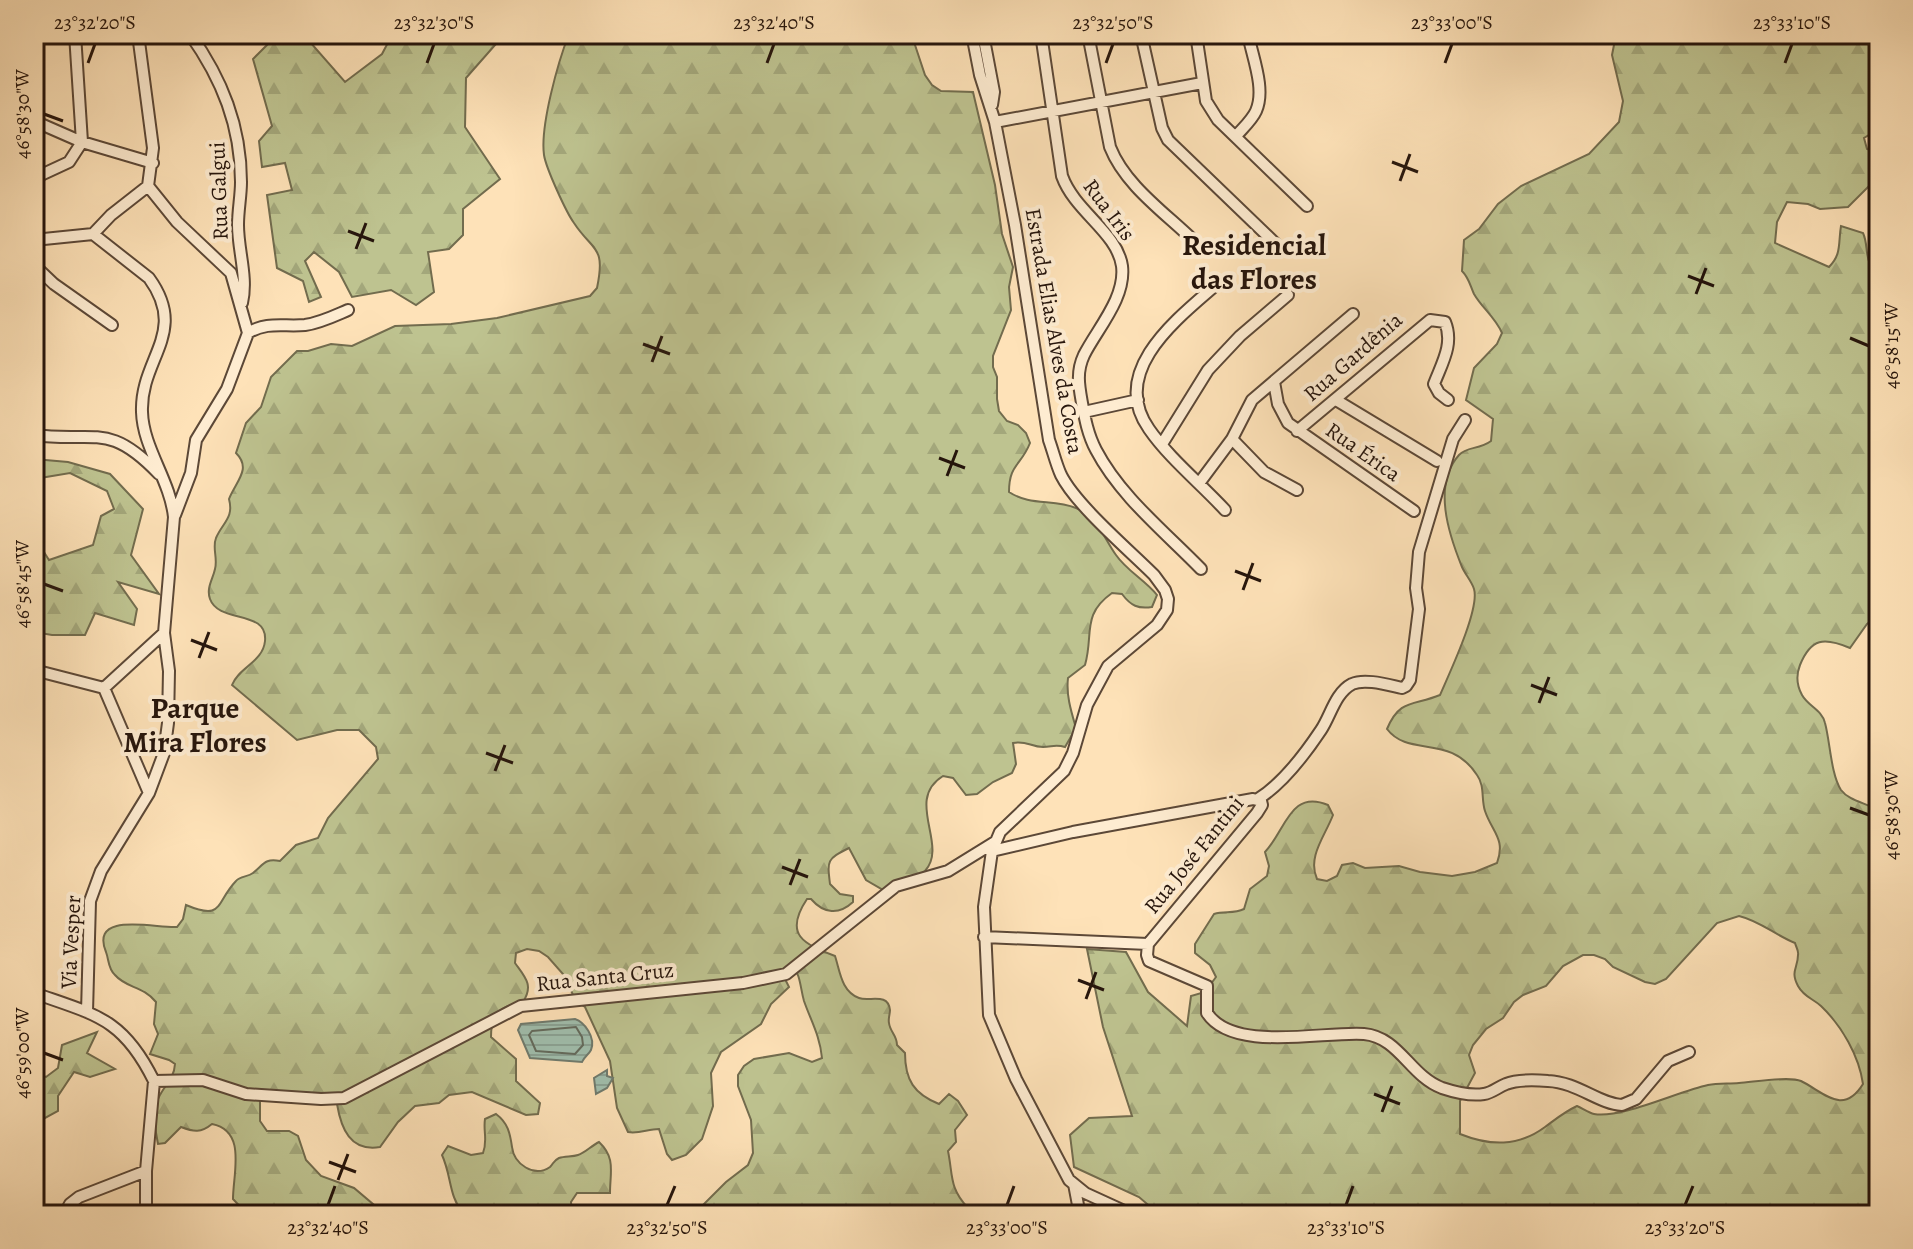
<svg xmlns="http://www.w3.org/2000/svg" width="1913" height="1249" font-family="Alegreya,serif">
<style>
.forest{fill:url(#forest-firs);stroke:#726c4e;stroke-width:2;fill-rule:evenodd}
.water{fill:url(#water-rules);stroke:#6f7a6d;stroke-width:2}
.lines{fill:none;stroke-linecap:round;stroke-linejoin:round}
.shore{stroke:#636a5c;stroke-width:2}
.minor-casing{stroke:#5c4837;stroke-width:14}
.minor{stroke:#feecd1;stroke-width:10}
.ticks{fill:none;stroke:#26150c;stroke-width:3}
.labels{text-anchor:middle;dominant-baseline:central;stroke-width:8;stroke-linejoin:round;paint-order:stroke}
.street-label{font-size:22px;fill:#26150c;stroke:#feecd1}
.district-label{font-size:30px;font-weight:bold;fill:#26150c;stroke:#feecd1}
.neatline{fill:none;stroke:#26150c;stroke-width:3}
.ticks-label{font-size:20px;text-anchor:middle;fill:#26150c}
</style>
<defs>
<pattern id="forest-firs" width="22" height="20" patternUnits="userSpaceOnUse" patternTransform="scale(2)"><rect width="22" height="20" fill="#bec390"/><path d="M5 1l3.5 6h-7zM16 11l3.5 6h-7z" fill="#a3a77b"/></pattern>
<pattern id="water-rules" width="6" height="5" patternUnits="userSpaceOnUse" patternTransform="scale(2)"><rect width="6" height="5" fill="#a0bead"/><path d="M0 2.5h6" fill="none" stroke="#8aa294"/></pattern>
</defs>
<rect width="100%" height="100%" fill="#fee2b8"/>
<filter id="stains"><feTurbulence type="fractalNoise" baseFrequency=".0025" numOctaves="4"/><feColorMatrix values="0 0 0 0 .2 0 0 0 0 .09 0 0 0 0 .02 0 0 0 .5 -.17"/></filter>
<radialGradient id="worn" r=".72"><stop offset=".6" stop-color="#630" stop-opacity="0"/><stop offset="1" stop-color="#630" stop-opacity=".3"/></radialGradient>
<!-- forest -->
<path class="forest" d="M278 34H303L345 82 382 54 392 35 503 36 466 78 465 127 500 179 463 209V235L449 249 428 252 434 292 416 305 391 290 352 297 339 272 314 252 305 261 321 297 309 302 303 281 277 268 267 195 292 190 285 163 262 167 259 141 272 126 253 59Z
M569 34H915L914 42 925 75 932 85 941 91 973 92 995 185 1002 234 1013 267 1009 287 1011 310 993 356V367L997 377V399L999 411 1007 421 1018 425 1026 433 1030 443C1021 466 1009 464 1009 492 1030 506 1053 499 1076 508 1097 516 1104 538 1116 555 1127 571 1145 580 1157 595L1152 607C1138 609 1131 606 1122 594L1112 593C1081 615 1094 634 1085 665L1068 678C1066 695 1071 711 1076 728L1065 747C1055 744 1052 747 1043 747 1031 747 1026 740 1013 743L1016 764 1012 773 993 782 977 794 966 795 953 778 943 776C904 800 949 845 925 871 915 880 897 885 885 891L866 880 849 848C827 859 827 860 830 884L840 894 853 896V902C839 915 824 914 811 899H807C783 935 804 944 835 956 840 971 841 991 859 998 869 1002 888 992 890 1010 890 1014 888 1019 889 1023 890 1032 897 1035 897 1045L905 1053C905 1080 914 1094 939 1104L949 1094 958 1101 967 1115 955 1130 956 1142 948 1151C953 1175 949 1188 968 1208L964 1215H693L726 1182 748 1165 753 1153 751 1120 738 1086V1075L744 1066 754 1059 789 1053 812 1062 822 1058C820 1036 811 1021 804 1001 800 987 801 976 792 964L786 967 784 977 789 987 771 1004 761 1024 721 1052 711 1073 713 1106 702 1139 686 1155 672 1160 667 1154 659 1129C648 1129 639 1134 628 1132L617 1108 610 1061 585 1007 576 1001 563 974 548 957 539 951 527 949 516 953 515 963C525 977 534 985 523 1002 500 1006 491 1013 491 1037L516 1059V1081L540 1103 538 1114 526 1115 472 1092 449 1095 439 1103 415 1106 398 1122 380 1147C350 1152 341 1128 337 1104L326 1099 268 1096 260 1100V1121L267 1131H289L298 1136 306 1160 321 1176 354 1188 386 1215H248L233 1199C233 1173 247 1131 212 1124 201 1133 194 1132 181 1127L165 1143 158 1144C155 1131 153 1111 158 1099 164 1085 174 1080 175 1064L169 1060 150 1054 158 1034 154 1024 156 1002C143 986 126 988 115 975 108 969 109 960 106 952 89 910 158 929 177 927L183 919 186 905C224 921 215 903 236 881 240 876 248 877 253 873 264 864 265 858 280 861L296 845 318 838 328 818 378 759 376 747 359 730H337L297 740 232 685C239 667 263 662 265 641 268 609 219 624 210 599 206 588 213 579 215 569 218 558 212 548 216 538 223 522 234 518 229 499 236 481 252 469 236 453L246 423 261 407 271 377 297 351H308L331 344 352 346 395 326 451 324 497 318 590 296 597 288C606 245 593 252 574 223 566 212 546 168 544 155 540 126 558 62 569 34Z
M1651 34H1879V129L1864 138 1867 149 1879 153V186L1870 185 1848 207 1820 209 1808 204 1787 202 1777 222 1775 243 1829 267C1842 254 1838 243 1841 226L1863 233C1868 244 1865 253 1870 264L1879 268V615L1867 624 1850 648C1824 637 1811 638 1800 665 1796 675 1796 684 1802 695 1808 706 1822 710 1825 723 1830 741 1831 775 1841 790 1849 801 1867 803 1879 811V1215H1160L1139 1197 1074 1167 1070 1135 1089 1118 1132 1116 1103 1027 1087 949 1126 952 1148 992 1187 1026 1191 996 1205 992 1216 977 1210 965 1195 953V944L1214 914C1225 911 1234 914 1244 909L1250 889 1267 876 1269 866 1265 852C1286 830 1290 789 1328 805L1333 815C1325 836 1307 857 1317 879L1327 881 1337 876 1342 865 1353 863 1365 868 1399 866 1420 872 1452 876 1475 872 1497 863C1506 839 1492 832 1485 811 1481 799 1485 786 1477 775 1450 733 1409 758 1387 729 1400 698 1414 706 1440 695 1449 674 1480 609 1474 589 1472 582 1465 574 1462 567 1449 535 1432 485 1459 455 1467 446 1479 450 1491 441L1493 419 1466 400 1474 368 1497 344 1502 333C1495 317 1482 308 1474 294 1470 285 1469 278 1462 271L1464 240 1479 229 1498 204 1521 186 1589 154 1619 122 1623 101 1612 55 1614 45 1620 36 1641 40 1652 38ZM1739 916C1760 921 1775 935 1795 943 1796 947 1799 951 1798 955 1798 968 1790 971 1798 986 1804 997 1812 998 1821 1006 1842 1026 1859 1056 1863 1084 1843 1116 1825 1093 1801 1081 1789 1076 1754 1082 1739 1083 1729 1084 1718 1083 1708 1085 1679 1091 1621 1119 1594 1114 1589 1113 1582 1108 1577 1106 1564 1112 1556 1119 1545 1127 1518 1147 1490 1146 1460 1134V1101L1475 1073 1469 1055 1473 1045 1486 1029 1503 1018 1514 1002 1523 995 1546 986 1563 966 1583 955H1594L1605 959 1613 967 1645 982 1655 984 1666 979 1717 923Z
M34 459 68 462 110 474 143 509 131 555 159 594 118 582 137 609 134 625 95 613 85 635H52L34 632V510L37 509 42 549 49 560 93 545 101 516 114 509 107 491 70 473 34 479Z
M97 1032 87 1053 115 1069 90 1077 74 1072 58 1096V1111L34 1124V1073L46 1077 58 1068 62 1045Z
M496 1114C508 1123 510 1133 512 1147 514 1164 534 1178 550 1167 554 1163 553 1161 559 1158 565 1156 572 1157 578 1155 585 1153 591 1146 599 1142 616 1158 610 1172 610 1193H577L571 1202 572 1215H464C448 1195 452 1177 442 1155L448 1146 471 1155 483 1153C488 1140 483 1132 485 1119Z"/>
<!-- water -->
<path class="water" d="M575 1019C584 1022 596 1037 591 1050 589 1054 584 1057 582 1062L530 1058 518 1030 521 1024Z
M607 1070V1076L613 1078 607 1088 596 1094 594 1078Z"/>
<g class="lines">
<!-- shore -->
<path class="shore" d="M576 1027 582 1037 583 1045 575 1054 536 1051 529 1035 532 1031Z"/>
<!-- minor casing -->
<g class="minor-casing">
<path id="minor" d="M138 34 153 148 148 186
M190 34C222 79 241 126 241 182 241 196 238 210 238 225 238 251 248 277 242 303
M972 34 980 75 995 122 1015 225 1049 440C1053 451 1056 464 1061 475 1076 505 1129 550 1154 575L1165 590 1168 599 1167 610 1157 625 1108 666 1087 705 1073 753 1064 771 1000 832 992 851 984 907 989 1015 1016 1079 1069 1180 1085 1193 1133 1215
M983 34 994 92 992 105
M1041 34 1062 176C1075 212 1117 232 1122 266 1126 298 1097 329 1084 355 1076 372 1079 386 1082 403 1085 419 1088 435 1096 450 1120 496 1165 532 1201 569
M1088 34 1110 147C1125 185 1164 212 1193 240
M1141 34 1162 128 1168 140 1276 244
M1196 34 1206 101 1218 120 1307 206
M34 121 82 142 153 163
M995 122 1202 83
M1236 136C1243 128 1252 120 1256 111 1266 89 1252 56 1248 34
M34 175H41L69 162 82 142 75 34
M148 186 177 222 231 273 248 333 227 389 196 440 191 473 175 515
M34 240 93 234 111 215 148 186
M34 265 54 284 112 325
M1217 284C1178 318 1108 371 1149 429 1169 458 1201 484 1225 510
M248 333C267 321 284 327 305 325 320 323 334 316 348 310
M1274 382 1278 404 1288 423 1414 511
M1336 400 1437 461
M1084 412 1138 400
M1297 431 1430 320 1445 322C1454 344 1442 363 1434 384L1439 393 1448 400
M34 435C96 443 108 421 159 474
M1232 439 1264 472 1297 490
M1162 444 1208 370 1240 336 1288 295
M1200 482 1232 439 1252 400 1353 314
M34 670 104 688 164 633
M104 688 149 793
M1258 799C1282 784 1305 754 1321 730 1331 715 1335 693 1352 684 1365 678 1388 685 1402 688L1406 686 1410 680 1419 609 1416 588 1419 552 1453 439 1465 420
M992 851 1073 832 1253 799 1261 801 1262 805 1257 813 1148 944
M984 937 1148 944
M1148 944 1147 955 1149 961 1207 986V1013C1233 1053 1323 1031 1364 1034 1399 1037 1410 1076 1442 1088 1454 1092 1471 1096 1484 1094 1492 1093 1498 1087 1506 1084 1518 1079 1535 1080 1548 1081 1577 1082 1599 1104 1622 1105L1636 1099 1668 1061 1689 1052
M34 993C96 1015 123 1018 154 1081L146 1171V1215
M87 1012 90 901 101 871 149 793 164 753 168 723 169 671 164 633 174 517C170 480 143 448 142 412 140 358 189 333 149 278L93 234
M154 1081 203 1080 246 1094 321 1099 344 1098 521 1006 743 983 786 974 896 886 948 871 995 842
M1074 1184 1078 1205 1076 1215
M64 1215 70 1204 79 1197 146 1171"/>
</g>
<!-- minor -->
<use href="#minor" class="minor"/>
</g>
<!-- ticks -->
<path class="ticks" d="M88 63 95 44M427 63 434 44M767 63 774 44M1106 63 1113 44M1445 63 1452 44M1785 63 1792 44M44 114 63 121M1392 162 1418 172M1400 181 1410 154M348 231 374 241M356 249 366 223M1688 276 1714 286M1696 294 1706 268M1850 338 1869 346M643 344 670 354M652 362 662 336M939 458 965 468M947 476 957 450M1235 571 1261 581M44 584 63 591M1243 590 1253 563M191 640 217 650M199 658 209 632M1531 685 1557 695M1539 703 1549 677M486 753 513 763M495 771 505 745M1850 808 1869 815M782 867 808 877M790 885 800 859M1078 980 1104 990M1086 999 1096 972M44 1053 63 1060M1374 1094 1400 1104M1382 1112 1392 1086M329 1162 356 1172M338 1180 348 1154M328 1205 335 1186M667 1205 675 1186M1007 1205 1014 1186M1346 1205 1353 1186M1685 1205 1693 1186"/>
<g class="labels">
<!-- street labels -->
<g class="street-label">
<text transform="translate(219 191) rotate(-92)">Rua Galgui</text>
<text transform="translate(1109 210) rotate(53)">Rua Iris</text>
<text transform="translate(1054 331) rotate(80)">Estrada Elias Alves da Costa</text>
<text transform="translate(1353 357) rotate(-41)">Rua Gardênia</text>
<text transform="translate(1363 452) rotate(35)">Rua Érica</text>
<text transform="translate(1194 855) rotate(-51)">Rua José Fantini</text>
<text transform="translate(71 942) rotate(-87)">Via Vesper</text>
<text transform="translate(605 977) rotate(-6)">Rua Santa Cruz</text>
</g>
<!-- district labels -->
<g class="district-label">
<text x="1254" y="245">Residencial<tspan x="1254" dy="34">das Flores</tspan></text>
<text x="195" y="708">Parque<tspan x="195" dy="34">Mira Flores</tspan></text>
</g>
</g>
<!-- margin -->
<rect width="1913" height="1249" fill="none" stroke="#fee2b8" stroke-width="88"/>
<rect x="44" y="44" width="1825" height="1161" class="neatline"/>
<g class="ticks-label">
<text x="95" y="29">23°32'20"S</text>
<text x="434" y="29">23°32'30"S</text>
<text x="774" y="29">23°32'40"S</text>
<text x="1113" y="29">23°32'50"S</text>
<text x="1452" y="29">23°33'00"S</text>
<text x="1792" y="29">23°33'10"S</text>
<text transform="translate(22 114) rotate(-90)" y="7">46°58'30"W</text>
<text transform="translate(1891 346) rotate(-90)" y="7">46°58'15"W</text>
<text transform="translate(22 584) rotate(-90)" y="7">46°58'45"W</text>
<text transform="translate(1891 815) rotate(-90)" y="7">46°58'30"W</text>
<text transform="translate(22 1053) rotate(-90)" y="7">46°59'00"W</text>
<text x="328" y="1234">23°32'40"S</text>
<text x="667" y="1234">23°32'50"S</text>
<text x="1007" y="1234">23°33'00"S</text>
<text x="1346" y="1234">23°33'10"S</text>
<text x="1685" y="1234">23°33'20"S</text>
</g>
<rect width="100%" height="100%" filter="url(#stains)"/>
<rect width="100%" height="100%" fill="url(#worn)"/>
</svg>
